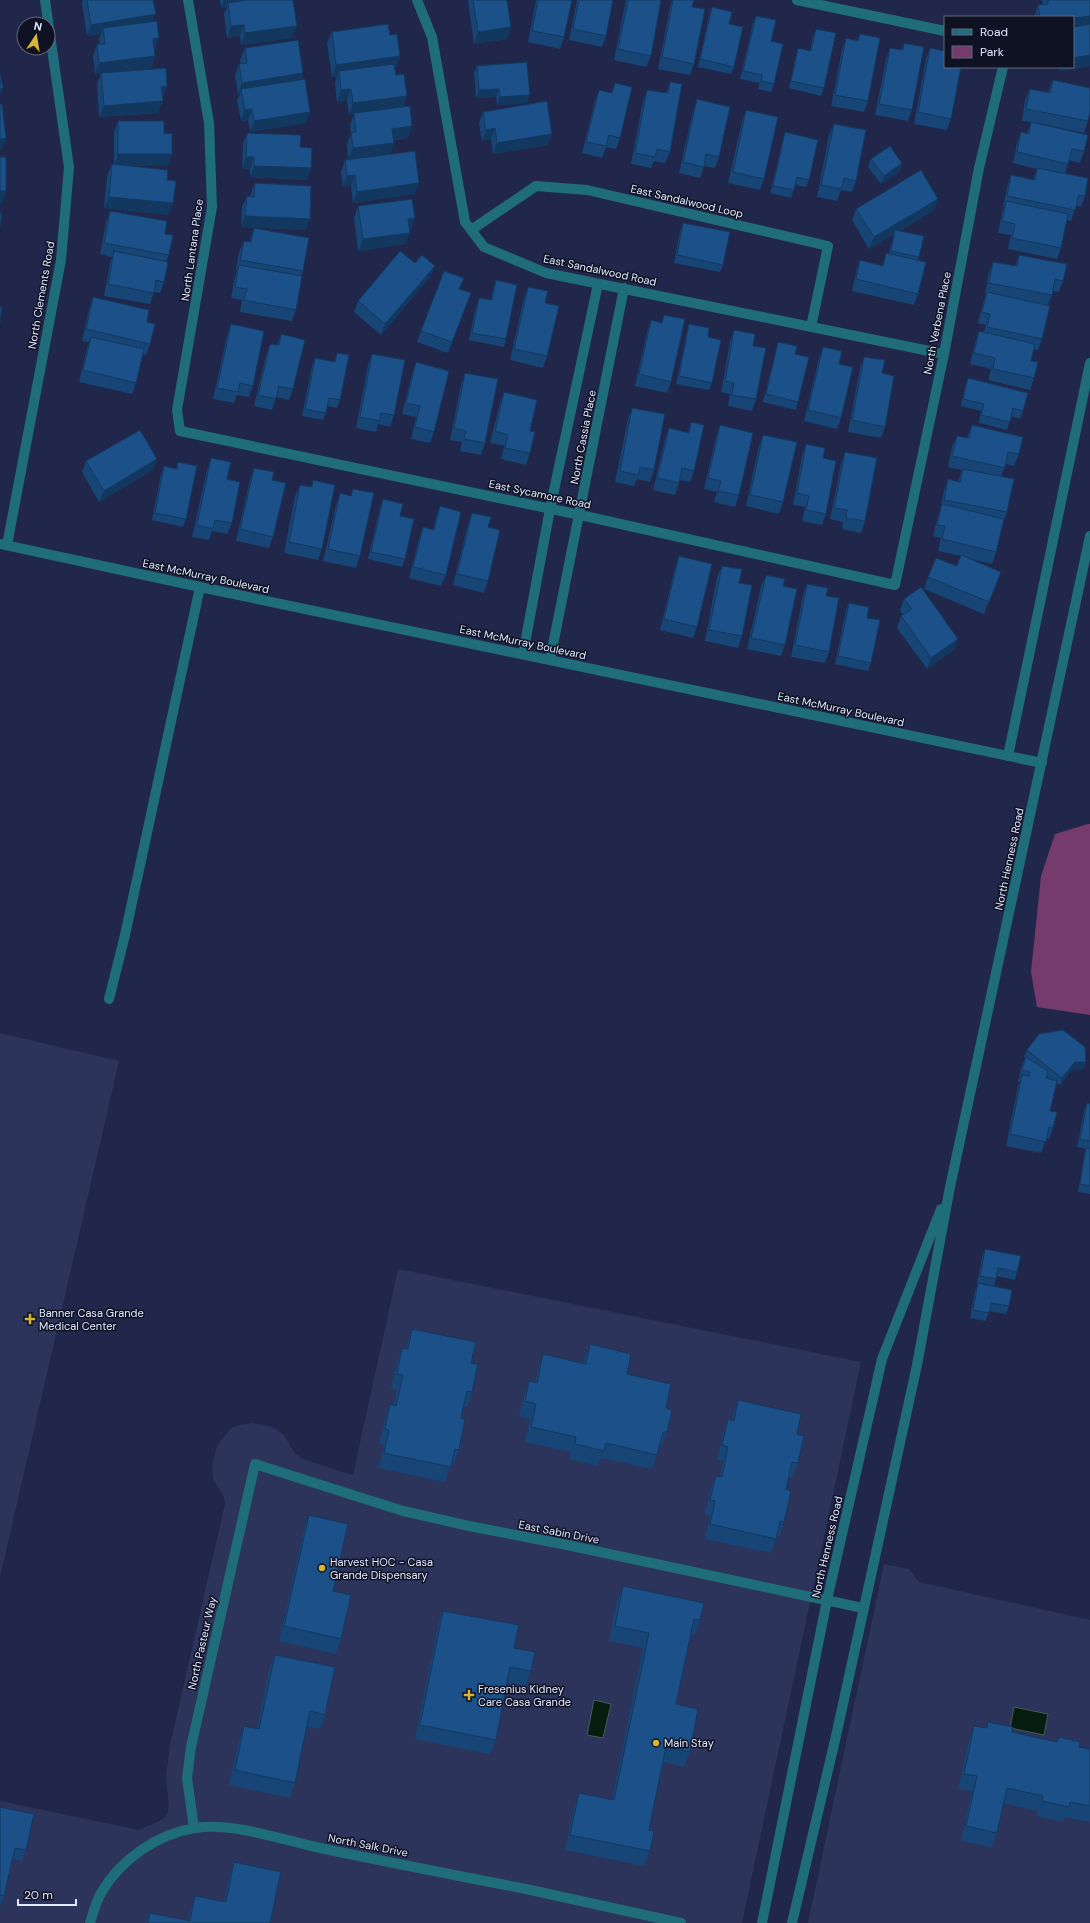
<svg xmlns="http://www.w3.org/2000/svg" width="1090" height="1923" font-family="'DM Sans',sans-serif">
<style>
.built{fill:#2c345c}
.green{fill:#743b6c}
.water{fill:#061e0f;stroke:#485b57}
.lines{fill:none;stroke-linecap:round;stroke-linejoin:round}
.minor{stroke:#1f6c7b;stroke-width:10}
.wall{fill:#174575;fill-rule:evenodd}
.shaded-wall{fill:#13385f}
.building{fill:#1b5088;stroke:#13385f}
.poi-dot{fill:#d7b434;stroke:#0e1222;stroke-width:1.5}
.labels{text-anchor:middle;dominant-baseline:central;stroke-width:3;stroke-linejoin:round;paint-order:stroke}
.street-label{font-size:11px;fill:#e1e8ff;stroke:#0e1222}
.poi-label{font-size:11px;fill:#e1e8ff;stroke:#0e1222;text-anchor:start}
</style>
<rect width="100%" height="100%" fill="#20274b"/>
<!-- built -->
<path class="built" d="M0 1033 119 1061 0 1577Z
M398 1269 861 1362 742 1923H0V1801L139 1830 163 1819 167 1814 169 1806 166 1777 170 1745 225 1504 224 1497 213 1479 212 1467 217 1446 230 1429 239 1425 251 1423 264 1425 274 1428 283 1434 295 1453 302 1459 353 1475Z
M884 1564 909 1569 919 1582 1090 1620V1923H808Z"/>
<!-- green -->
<path class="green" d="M1088 824H1090V1015L1037 1007 1031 972 1041 876 1055 834Z"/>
<!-- water -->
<path class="water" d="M594 1700 611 1704 603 1738 587 1735Z
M1014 1707 1048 1714 1044 1735 1010 1728Z"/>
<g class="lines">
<!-- minor -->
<path class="minor" d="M188 0 209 123 212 207 177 410 180 431 580 515 895 585 944 354 979 168 1003 67
M417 0 432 37 465 222 484 247 546 273 944 354
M797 0 945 31
M471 230 536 186 587 190 828 246 811 327
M0 544 200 587 1042 763
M7 545 61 260 69 167 45 0
M523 654 550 509 598 284
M550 660 624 288
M1008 756 1090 363
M109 999 125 935 200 587
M194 1828 187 1778 191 1747 255 1464 403 1511 469 1526 567 1545 863 1608
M90 1923C93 1913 96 1902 101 1893 120 1860 157 1834 195 1828 234 1822 286 1841 325 1849 392 1863 459 1876 526 1889 578 1900 629 1912 681 1923
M762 1923 827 1600 882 1359 941 1209
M792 1923 836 1736 917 1365 950 1187 1090 536"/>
</g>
<!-- wall -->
<path class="wall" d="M83 0H153V22L155 56 151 68 118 71 167 86 163 97H162L158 113 99 117 97 84 101 73 95 74 93 56 97 44H100L99 39 101 34 87 36 82 3Z
M220 0H293L292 38 241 45 240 36 227 38 224 14 227 7 221 8Z
M468 0H507V39L474 44Z
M536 0H572L564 37 560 49 528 42Z
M577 0H613L606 36 602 47 569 40Z
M626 0H661L651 56 646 67 614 60Z
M672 0H694L692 7 694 64 690 75 658 69 670 7Z
M1042 0H1090V66L1060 71 1059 67H1073V17H1034L1038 5 1043 4Z
M712 7 729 24 734 67 731 74 698 67 709 15Z
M756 16 774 84 771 92 758 89 760 83 740 79 753 23Z
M816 29 824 88 821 96 789 88 796 56 798 48 810 51 813 36Z
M332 32 390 35 400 56 396 68H395L396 75 407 96 403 107 408 138 394 140V143L390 154 348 159 347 144 351 133 350 125 354 114 349 115 347 100 337 102 335 83 337 76 332 77 327 43Z
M860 34 868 101 864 112 831 106 842 50 846 38 857 41Z
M904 43 912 110 908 121 875 115 886 59 890 48 901 50Z
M245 48 303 73 301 80 306 123 250 132 248 120 241 121 237 100 240 94H238L235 76 239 64H241L240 60Z
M930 48 951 119 947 130 914 124 926 59Z
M477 66 527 103 497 105 496 97 476 98 474 73Z
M1053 80 1088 121 1084 133 1036 123 1084 151 1080 163 1069 160 1065 174 1085 196 1081 207 1076 206 1071 221 1067 220 1061 248 1057 259 1008 249 1011 235 998 233 1002 213 1004 207H1003L1007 187 1011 175 1033 180 1037 169 1013 163 1017 143 1021 132 1027 133 1031 122 1022 121 1025 100 1030 89 1048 92Z
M670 82V152L665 163 654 161 651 168 631 164 643 101 647 90 666 93Z
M615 83 620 138 616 149 606 147 602 158 582 153 595 101 599 90 611 93Z
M697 99 719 157 715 168 704 166 700 178 679 173 693 111Z
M746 110 764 179 760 190 728 183 742 122Z
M483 112 548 145 493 154 491 139 482 141 479 123Z
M118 121 164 134 172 154 168 166H126L167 180 169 215 104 208 107 176 112 164 114 165V132Z
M834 124 856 181 852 192 841 190 837 201 817 197 829 135Z
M785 132 809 180 806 187 795 185 791 198 770 193 783 140Z
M247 133 300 147 307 180 250 177V169L242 168 243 144Z
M871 159 900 171 881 184 868 167Z
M345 160 415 194 353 203 351 186 343 187 341 172Z
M255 183 306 230 241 227 242 207 247 196H250Z
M938 199 934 210 900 231 919 257 918 260V294L914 305 852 291 856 272 860 260 882 266 886 253H889L894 234 869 249 852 220 856 209Z
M358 206 415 218 411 229 409 230 410 233 405 244 358 251 354 218Z
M110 211 165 234 169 255 166 261 164 282 160 293 154 292 150 304 104 296 110 263 112 257 100 254 106 222Z
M683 223 723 265 720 272 674 263 680 231Z
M254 228 303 271 301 276 296 310 292 321 240 312 242 300 231 298 235 276 237 271H236L239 252 244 241 249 242Z
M1019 255 1063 281 1059 292 1053 291 1052 295 1048 305 1042 339 1038 350 1034 349 1031 361 1034 378 1030 390 988 380 991 369 970 364 975 343 979 331 984 332 986 325 978 323 983 303 986 294H985L989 273 993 262 1015 266Z
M415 263 430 277 381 335 354 312 358 301Z
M444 271 460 290 471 293 448 353 417 342Z
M496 280 506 339 504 347 469 340 476 306 479 298 491 300 493 288Z
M528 287 545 303 547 356 543 368 510 360 524 298Z
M93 297 147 322 150 344 146 355 143 354 136 383 132 394 79 382 87 348 89 342 82 341 89 309Z
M664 315 671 382 667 393 635 386 647 332 651 320 662 322Z
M231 324 253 386 249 397 237 395 234 403 213 399 227 336Z
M689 324 708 337 712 383 709 390 676 384 687 332Z
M734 330 753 346 756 399 752 411 728 406 730 394 721 392 730 342Z
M281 334 293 389 289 400 276 397 272 410 254 406 266 355 270 344 277 345Z
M778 342 795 354 798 402 796 410 763 402Z
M823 347 839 364 841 418 837 429 804 421 819 358Z
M337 353 340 400 337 408 327 406 326 413 323 420 302 416 312 366 315 358 334 362Z
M372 354 394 415 390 427 378 424 376 432 356 428 368 365Z
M864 357 882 373 885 427 881 438 848 432 860 368Z
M416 362 434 432 430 443 411 439 416 417 402 414 412 374Z
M465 373 485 443 481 455 460 451 462 442 450 440 461 384Z
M968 378 1023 411 1020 419 1011 416 1007 430 979 423 981 411 961 406 965 386Z
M504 392 530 453 526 465 501 459 504 446 490 443 500 403Z
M632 408 654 470 650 482 637 479 634 486 615 482 628 419Z
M691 422 694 471 690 482 680 480 675 495 653 490 665 439 669 428 688 432Z
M720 425 739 495 735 507 714 502 717 492 704 489 716 437Z
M972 425 1019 454 1014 466 1006 464 1001 476 1007 512 1003 523 996 552 992 564 966 558 1001 572 984 614 924 589 928 577 957 566 961 556 938 551 941 538 933 536 938 516 940 509 944 491 948 479 958 482 962 470 948 467 952 447 957 436 967 438Z
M763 435 783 502 779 514 746 506 759 446Z
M806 444 823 458 826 514 822 525 802 521 805 507 793 505 802 456Z
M845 452 865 521 861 533 842 529 843 522 830 519 841 464Z
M211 458 227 479 232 523 227 534 212 531 209 540 192 537 207 470Z
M157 459 153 470 99 502 82 472 86 461Z
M178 462 186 519 183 527 152 520 161 474 164 466 176 469Z
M254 468 273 537 269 548 236 541 250 479Z
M313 480 322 549 318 560 284 553 295 496 300 485 311 487Z
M353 489 360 556 356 568 323 561 336 505 340 493 351 496Z
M383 499 400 516 405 559 402 567 368 559 380 507Z
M440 506 446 575 441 586 409 578 419 539 423 527 433 530 436 517Z
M472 513 488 581 484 593 453 585 468 524Z
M679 556 697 627 693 638 660 630 675 568Z
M722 566 739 583 742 636 738 648 705 641 717 577Z
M766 575 785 645 781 656 747 649 761 586Z
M807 584 826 596 829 652 825 663 791 657 803 595Z
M904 599 954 650 927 669 897 628 901 616 903 615 900 610Z
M849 603 867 618 871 663 868 671 835 664 846 610Z
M1027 1050 1086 1062 1083 1070H1072L1060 1085 1056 1083 1050 1111 1053 1128 1049 1139H1046L1041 1153 1006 1146 1018 1086 1020 1082H1018L1021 1068 1025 1058 1024 1057ZM1047 1076 1052 1080 1046 1078Z
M1087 1103 1090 1104V1194L1078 1192 1084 1155 1086 1149 1077 1147 1084 1111Z
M985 1249 1017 1272 1015 1280 997 1276 994 1286 977 1283 982 1257Z
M978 1283 1009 1306 1006 1314 989 1311 986 1321 970 1318 975 1291Z
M412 1329 471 1363 472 1392 467 1407 463 1406 461 1418 459 1450 453 1465H451L445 1482 379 1468 384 1445 379 1444 385 1419 390 1404 394 1405 397 1390 391 1389 397 1363 402 1348 406 1349 407 1344Z
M590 1344 627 1374 666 1408 667 1432 661 1447H659L657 1455 652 1469 601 1458 598 1466 569 1459 571 1452 525 1442 530 1419 519 1416 524 1396 529 1381 535 1383 538 1369 543 1354 583 1363Z
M738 1400 797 1434 798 1463 792 1478 789 1477 786 1489 784 1522 779 1537 777 1536 771 1553 705 1539 710 1516 705 1515 710 1491 716 1476 720 1477 723 1461 717 1460 723 1434 728 1419 732 1420 733 1415Z
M309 1515 333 1591 341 1639 336 1654 279 1641 304 1530Z
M623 1586 700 1620 694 1635 691 1634 676 1704 690 1752 684 1767 663 1762 649 1830 650 1851 644 1866 565 1850 574 1808 579 1793 612 1800 643 1648 609 1641 617 1601Z
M443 1611 531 1671 526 1686 507 1683 496 1740 490 1754 415 1739 438 1626Z
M275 1655 325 1715 320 1729 307 1727 295 1783 290 1798 229 1785 239 1741 244 1726 257 1729 269 1670Z
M988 1722 1012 1732 1057 1742 1059 1737 1079 1747 1090 1749V1822L1065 1817 1063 1822 1036 1816 1037 1811 1003 1803 997 1833 992 1847 961 1841 972 1791 958 1789 969 1741 974 1726 986 1728Z
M0 1807 26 1850 22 1861 12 1859 4 1896 0 1907Z
M234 1862 270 1923H146L150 1913 188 1921 190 1911 195 1896 224 1902 229 1877Z"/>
<!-- shaded-wall -->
<path class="shaded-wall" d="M224 0H275L228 3 227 7 221 8Z
M156 14 151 25 103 28 101 34 87 36 91 25Z
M1090 16V27L1073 29V18Z
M244 25 240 36 227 38 231 26Z
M297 26 292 38 241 45 245 33Z
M511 27 507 39 474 44 478 32Z
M159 38 155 49 149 50 153 39Z
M1090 55V66L1060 71 1061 67H1073V58Z
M155 56 151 68 95 74 99 63Z
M400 56 396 68 339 76V71L337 76 332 77 336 65Z
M303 73 299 84 241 89 240 94H238L242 83Z
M167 86 163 97 157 98 161 87Z
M3 88 0 96V89Z
M351 89 347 100 337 102 341 90Z
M499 89 496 97 476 98 479 90Z
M530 95 527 103 497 105 500 97Z
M407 96 403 107 349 115 353 103Z
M163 101 158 113 99 117 104 106Z
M252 109 248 120 241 121 245 110Z
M310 112 306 123 250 132 254 121Z
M412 126 408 138 388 140 392 129Z
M495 128 491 139 482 141 486 130Z
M552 134 548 145 493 154 497 143Z
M6 138 2 149 0 150V139Z
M394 143 390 154 348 159 353 148Z
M118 154H172L168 166H114Z
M246 157H254L250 169 242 168Z
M902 163 900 171 881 184 884 176Z
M254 166 311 168 307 180 250 177Z
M355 175 351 186 343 187 347 176Z
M419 183 415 194 353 203 357 192Z
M0 191H6L2 203H0Z
M109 197 173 203 169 215 104 208Z
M938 199 934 210 895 234V230L894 234 869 249 874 237Z
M245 216 310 219 306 230 241 227Z
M415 218 411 229 403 230 408 219Z
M410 233 405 244 358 251 363 239Z
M435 266 430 277 381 335 385 324Z
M157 459 153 470 99 502 104 491Z
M1001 572 997 584 984 614 989 602Z
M958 639 954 650 927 669 931 658Z
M1075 1062H1086L1083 1070H1072L1060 1085 1062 1078Z"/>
<!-- building -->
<path class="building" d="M87 0H153L156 14 91 25Z
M247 0H293L297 26 245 33 244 25 231 26 228 3Z
M473 0H507L511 27 478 32Z
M538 0H572L564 37 532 31Z
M579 0H613L606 36 573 29Z
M628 0H661L651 56 618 49Z
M673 0H694L692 7 705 9 694 64 662 57Z
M1048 0H1090V16L1073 18V17H1040L1038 5 1048 4Z
M712 7 732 12 729 24 743 27 734 67 700 59Z
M756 16 776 20 771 41 783 44 774 84 761 81 762 75 743 71Z
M157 21 159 38 153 39 155 56 99 63 97 44H105L103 28Z
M388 24 390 35 397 34 400 56 336 65 332 32Z
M1090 24V55L1073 58V27Z
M816 29 836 33 824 88 791 81 798 48 811 51Z
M860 34 880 38 868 101 835 95 846 38 858 41Z
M298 40 303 73 242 83 239 64 247 63 245 48Z
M904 43 924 47 912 110 879 104 890 48 903 50Z
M930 48 945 51V67H961L951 119 918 112Z
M527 62 530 95 500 97 499 89 479 90 477 66Z
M394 64 396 75 404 74 407 96 353 103 351 89 341 90 339 71Z
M166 68 167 86 161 87 163 101 104 106 101 73Z
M0 73 3 88 0 89Z
M305 79 310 112 254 121 252 109 245 110 241 89Z
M1053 80 1090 88V111L1088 121 1026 109 1030 89 1050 93Z
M670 82 682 84 670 152 657 149 655 157 635 153 647 90 668 93Z
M615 83 632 87 620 138 609 135 606 146 586 142 599 90 612 93Z
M697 99 730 107 719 157 706 154 704 167 683 162Z
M547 101 552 134 497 143 495 128 486 130 483 112Z
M0 104H2L6 138 0 139Z
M410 106 412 126 392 129 394 143 353 148 351 133 356 132 354 113Z
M746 110 778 117 764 179 733 172Z
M118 121H164V134L172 133V154H118Z
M1031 122 1088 135 1084 151 1072 149 1068 164 1017 152 1021 132 1029 134Z
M834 124 866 130 856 181 844 178 841 189 821 185Z
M785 132 818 140 809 180 797 177 794 190 773 186Z
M247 133 301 135 300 147 312 148 311 168 254 166V157H246Z
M890 146 902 163 884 176 871 159Z
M415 151 419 183 357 192 355 175 347 176 345 160Z
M0 157H6V191H0Z
M112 164 168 170 167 180 176 181 173 203 109 197Z
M1037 168 1088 178 1085 196 1079 195 1075 210 1007 196 1011 175 1035 180Z
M921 170 938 199 874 237 856 209Z
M255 183 311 186 310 219 245 216 247 196 254 197Z
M412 199 415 218 408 219 410 233 363 239 358 206Z
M1006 201 1068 214 1061 248 1012 238 1015 224 1002 221Z
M110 211 167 221 165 234 173 235 169 255 104 243Z
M0 213H2L0 227Z
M683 223 730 232 723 265 677 255Z
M254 228 309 238 303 271 240 260 244 241 251 242Z
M895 230 924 236 919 257 891 251Z
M114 251 168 262 164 282 156 280 154 293 108 284Z
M400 251 415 263 422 255 435 266 385 324 358 301Z
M886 253 926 262 918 294 856 279 860 260 883 266Z
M1019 255 1067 264 1063 281 1055 279 1052 295 989 283 993 262 1017 266Z
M239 265 302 276 296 310 244 300 247 289 235 287Z
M444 271 464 278 459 289 471 293 452 342 421 331Z
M496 280 517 285 506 339 472 333 479 298 492 300Z
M528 287 548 291 545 303 559 306 547 356 514 349Z
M987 292 1050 306 1042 339 987 327 990 314 982 312Z
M93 297 149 310 147 322 155 324 150 344 86 329Z
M0 307H2L0 323Z
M664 315 685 319 671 382 639 374 651 320 662 323Z
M231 324 264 331 253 386 240 383 238 392 217 388Z
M689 324 709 328 708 337 721 340 712 383 679 376Z
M734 330 755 334 753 346 766 348 756 399 732 395 734 383 725 381Z
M979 331 1035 344 1031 361 1038 362 1034 378 993 369 995 358 974 353Z
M281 334 305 340 293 389 279 386 276 399 258 395 270 344 279 345Z
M91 337 144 349 136 383 83 370Z
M778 342 797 346 795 354 809 357 798 402 766 394Z
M823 347 842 351 839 364 853 367 841 418 808 410Z
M337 353 349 355 340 400 329 398 326 413 305 409 315 358 335 362Z
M372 354 405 360 394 415 381 413 380 421 360 417Z
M864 357 885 360 882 373 894 376 885 427 852 420Z
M416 362 449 371 434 432 415 427 420 406 406 403Z
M465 373 498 379 485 443 464 439 466 431 454 428Z
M968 378 1028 393 1023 411 1013 408 1010 422 981 415 984 404 963 399Z
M504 392 537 400 530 431 535 432 530 453 505 448 508 435 495 431Z
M632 408 665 414 654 470 640 467 638 475 620 471Z
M691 422 704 425 694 471 682 468 679 483 657 478 669 428 689 433Z
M720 425 753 433 739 495 718 491 721 481 708 478Z
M972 425 1023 437 1019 454 1008 452 1005 468 952 456 957 436 969 438Z
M140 430 157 459 104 491 86 461Z
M763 435 797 442 783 502 750 495Z
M806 444 825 448 823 458 836 461 826 514 806 510 809 496 797 493Z
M845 452 877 458 865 521 846 518 847 510 834 508Z
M211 458 231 462 227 479 240 482 232 523 215 520 213 529 197 525Z
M178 462 197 466 186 519 155 513 164 466 177 469Z
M254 468 274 472 272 480 286 483 273 537 240 529Z
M963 469 1014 479 1007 512 944 500 948 479 960 482Z
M313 480 335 485 322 549 289 542 300 485 312 487Z
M353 489 374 493 360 556 328 549 340 493 351 496Z
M383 499 403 504 400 516 414 519 405 559 371 552Z
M942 504 1004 519 996 552 942 539 945 526 937 525Z
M440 506 461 512 446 575 413 567 423 527 434 530Z
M472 513 491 517 488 527 500 530 488 581 457 574Z
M961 555 1001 572 989 602 928 577 936 558 957 566Z
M679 556 712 564 697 627 664 619Z
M722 566 742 569 739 583 752 585 742 636 709 630Z
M766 575 785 579 783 586 797 589 785 645 751 638Z
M807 584 828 588 826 596 839 598 829 652 795 645Z
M921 587 958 639 931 658 901 616 912 609 904 599Z
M849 603 869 607 867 618 880 620 871 663 838 656Z
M1063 1030 1085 1047 1086 1062H1075L1062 1078 1027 1050 1039 1034Z
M1026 1057 1048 1071 1046 1078 1057 1081 1050 1111 1057 1112 1053 1128 1049 1127 1046 1142 1010 1134 1022 1075 1029 1076 1030 1072 1022 1070Z
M1087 1103 1090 1104V1141L1080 1139Z
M1086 1148H1090V1186L1080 1184Z
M985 1249 1021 1256 1017 1272 998 1268 996 1279 980 1276Z
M978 1283 1012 1290 1009 1306 991 1303 989 1313 973 1310Z
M412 1329 476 1342 471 1363 478 1364 472 1392 467 1391 461 1418 465 1419 459 1450 455 1449 451 1467 384 1453 389 1430 385 1429 390 1404 396 1406 403 1375 397 1374 402 1348 408 1349Z
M590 1344 631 1354 627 1374 671 1384 666 1408 672 1410 667 1432H663L657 1455 606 1443 604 1451 575 1444 576 1437 531 1427 536 1404 525 1401 529 1381 537 1383 543 1354 586 1364Z
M738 1400 801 1414 797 1434 804 1436 798 1463 792 1462 786 1489 791 1491 784 1522 780 1521 776 1539 710 1524 715 1501 710 1500 716 1476 722 1477 728 1447 722 1445 728 1419 734 1421Z
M309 1515 348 1524 333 1591 351 1595 341 1639 284 1626Z
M623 1586 704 1603 700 1620 694 1619 676 1704 698 1709 690 1752 666 1747 649 1830 654 1831 650 1851 570 1835 579 1793 614 1800 649 1633 615 1626Z
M443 1611 519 1625 514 1648 535 1652 531 1671 510 1667 496 1740 420 1725Z
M275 1655 335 1667 325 1715 310 1711 295 1783 235 1770 244 1726 259 1729Z
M988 1722 1013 1727 1012 1732 1057 1742 1059 1737 1080 1742 1079 1747 1090 1749V1806L1070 1802 1069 1807 1042 1801 1043 1796 1007 1788 997 1833 966 1826 977 1776 964 1774 974 1726 987 1728Z
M0 1807 34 1814 26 1850 15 1848 4 1896 0 1895Z
M234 1862 281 1872 270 1923H148L150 1913 190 1921 195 1896 226 1902Z"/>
<!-- markers -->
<g class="poi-dot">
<path d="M28 1313h4v4h4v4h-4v4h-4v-4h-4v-4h4z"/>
<circle cx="322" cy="1568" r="4"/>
<path d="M467 1689h4v4h4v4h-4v4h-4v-4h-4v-4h4z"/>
<circle cx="656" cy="1743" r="4"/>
</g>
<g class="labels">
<!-- street labels -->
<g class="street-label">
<text transform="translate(687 201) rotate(13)">East Sandalwood Loop</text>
<text transform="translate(192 250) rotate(-82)">North Lantana Place</text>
<text transform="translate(600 270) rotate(12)">East Sandalwood Road</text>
<text transform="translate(41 295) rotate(-80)">North Clements Road</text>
<text transform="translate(937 323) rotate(-79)">North Verbena Place</text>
<text transform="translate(583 437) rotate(-79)">North Cassia Place</text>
<text transform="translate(540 494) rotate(12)">East Sycamore Road</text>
<text transform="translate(206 576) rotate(12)">East McMurray Boulevard</text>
<text transform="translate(523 642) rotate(12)">East McMurray Boulevard</text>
<text transform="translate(841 709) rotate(12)">East McMurray Boulevard</text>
<text transform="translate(1009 859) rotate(-78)">North Henness Road</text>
<text transform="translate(559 1532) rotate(11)">East Sabin Drive</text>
<text transform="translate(827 1547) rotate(-77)">North Henness Road</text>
<text transform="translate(202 1643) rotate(-77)">North Pasteur Way</text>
<text transform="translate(368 1845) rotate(11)">North Salk Drive</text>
</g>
<!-- poi labels -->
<g class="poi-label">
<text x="39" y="1313">Banner Casa Grande<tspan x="39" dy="13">Medical Center</tspan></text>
<text x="330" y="1562">Harvest HOC - Casa<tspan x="330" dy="13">Grande Dispensary</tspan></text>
<text x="478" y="1689">Fresenius Kidney<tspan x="478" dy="13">Care Casa Grande</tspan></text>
<text x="664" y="1743">Main Stay</text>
</g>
</g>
<!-- legend -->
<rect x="944" y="16" width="130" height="52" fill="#0e1222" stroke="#62687a"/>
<rect x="952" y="29" width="20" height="6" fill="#1f6c7b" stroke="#62687a"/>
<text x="980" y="36" font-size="12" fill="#e1e8ff">Road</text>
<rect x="952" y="46" width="20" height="12" fill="#743b6c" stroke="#62687a"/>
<text x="980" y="56" font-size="12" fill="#e1e8ff">Park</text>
<!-- north arrow -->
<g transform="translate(36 36) rotate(12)"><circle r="19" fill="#0e1222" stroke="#62687a"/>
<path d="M0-3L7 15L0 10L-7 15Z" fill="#d7b434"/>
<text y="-6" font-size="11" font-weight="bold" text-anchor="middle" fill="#e1e8ff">N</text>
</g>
<!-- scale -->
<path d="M18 1899v6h58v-6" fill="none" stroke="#e1e8ff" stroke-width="2"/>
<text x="24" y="1899" font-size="12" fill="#e1e8ff" stroke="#0e1222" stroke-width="3" paint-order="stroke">20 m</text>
</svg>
